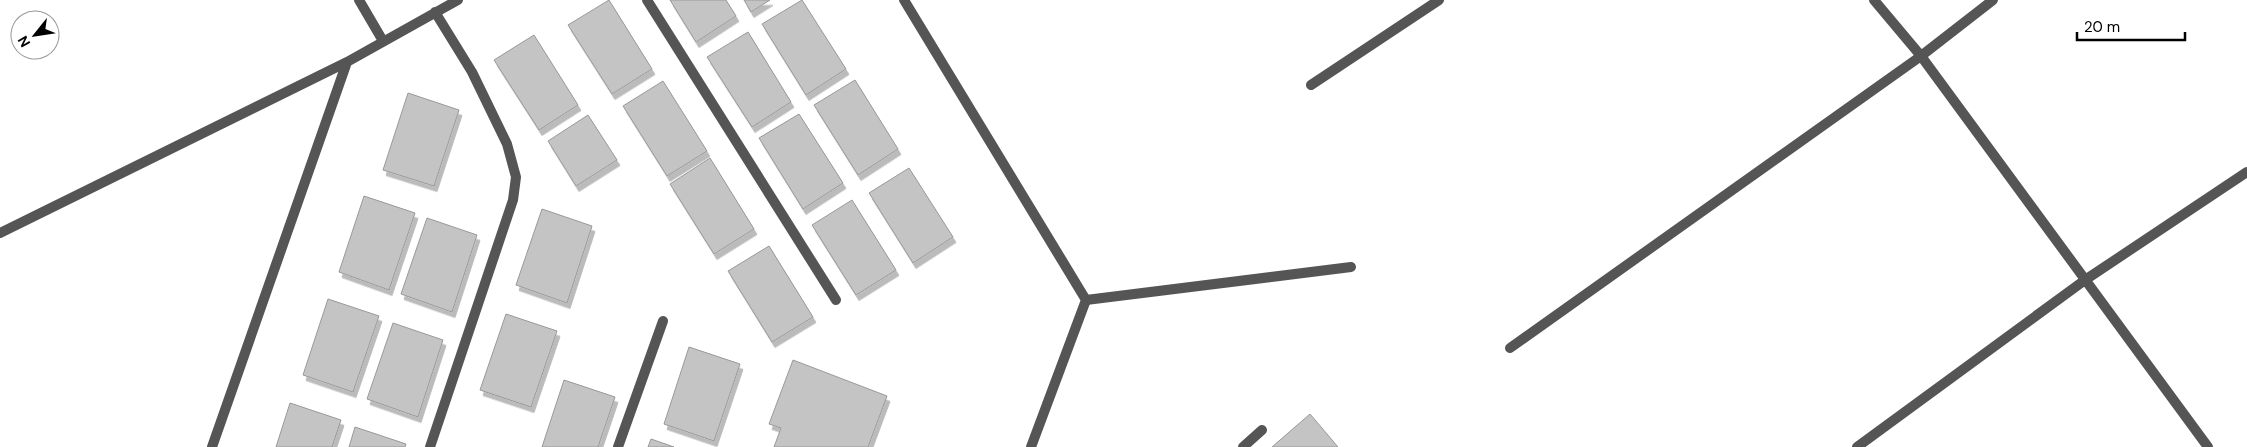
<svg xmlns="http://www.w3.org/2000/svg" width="2247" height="447" font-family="'DM Sans',sans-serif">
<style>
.building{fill:#c4c4c4;stroke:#999;filter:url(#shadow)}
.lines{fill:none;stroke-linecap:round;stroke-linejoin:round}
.lane{stroke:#555;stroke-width:10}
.street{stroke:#555;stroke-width:10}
</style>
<defs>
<filter id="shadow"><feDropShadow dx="3" dy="5.5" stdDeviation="0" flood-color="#0004"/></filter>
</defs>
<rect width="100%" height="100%" fill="#fff"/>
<!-- building -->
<path class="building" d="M609 0 652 69 612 94 568 25Z
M670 0H726L736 16 696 42Z
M744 0H770L751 12Z
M802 0 846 69 806 95 762 24Z
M748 32 791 102 752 127 707 57Z
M534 35 578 105 539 130 494 60Z
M855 80 898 149 858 175 814 105Z
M663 81 707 151 667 176 623 106Z
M408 93 459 110 434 186 383 170Z
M799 114 843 183 803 209 759 138Z
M588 115 617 160 576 186 548 141Z
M710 158 754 229 714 254 670 184Z
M909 168 953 237 913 263 869 193Z
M364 196 415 213 389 290 339 272Z
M852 200 896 270 856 295 812 225Z
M542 209 592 226 567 303 516 285Z
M427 218 477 235 452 312 401 294Z
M769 246 813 317 772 342 728 271Z
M328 299 379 316 353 392 303 375Z
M506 314 557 331 531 407 480 390Z
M393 323 443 340 418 417 367 399Z
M689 347 740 364 714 441 664 424Z
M793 360 887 396 868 447H774L781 428 769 424Z
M564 380 615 397 598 447H542Z
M290 403 341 420 332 447H276Z
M1310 414 1338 447H1272Z
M355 427 406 444 405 447H349Z
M651 439 674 447H648Z"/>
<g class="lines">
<!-- lane -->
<path class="lane" d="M1086 300 1351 267"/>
<!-- street -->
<path class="street" d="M359 0 383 41
M647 0 836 300
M904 0 1086 300 1031 447
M1874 0 1921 56 2208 447
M1311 85 1439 0
M0 233 347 62 458 0
M1510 348 1921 56 1993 0
M212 447 347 62
M430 447 513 200 516 177 507 144 472 72 435 12
M618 447 663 321
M1243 447 1262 430
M1857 447 2085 280 2247 172"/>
</g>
<!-- north arrow -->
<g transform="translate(35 35) rotate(240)"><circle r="24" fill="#ffffff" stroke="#999999"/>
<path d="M0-4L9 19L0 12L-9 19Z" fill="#000000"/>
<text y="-8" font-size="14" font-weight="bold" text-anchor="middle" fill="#000000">N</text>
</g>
<!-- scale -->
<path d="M2077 32v8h108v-8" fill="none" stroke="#000000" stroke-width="2.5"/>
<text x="2084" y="32" font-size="15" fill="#000000" stroke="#ffffff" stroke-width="4" paint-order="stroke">20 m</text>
</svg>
